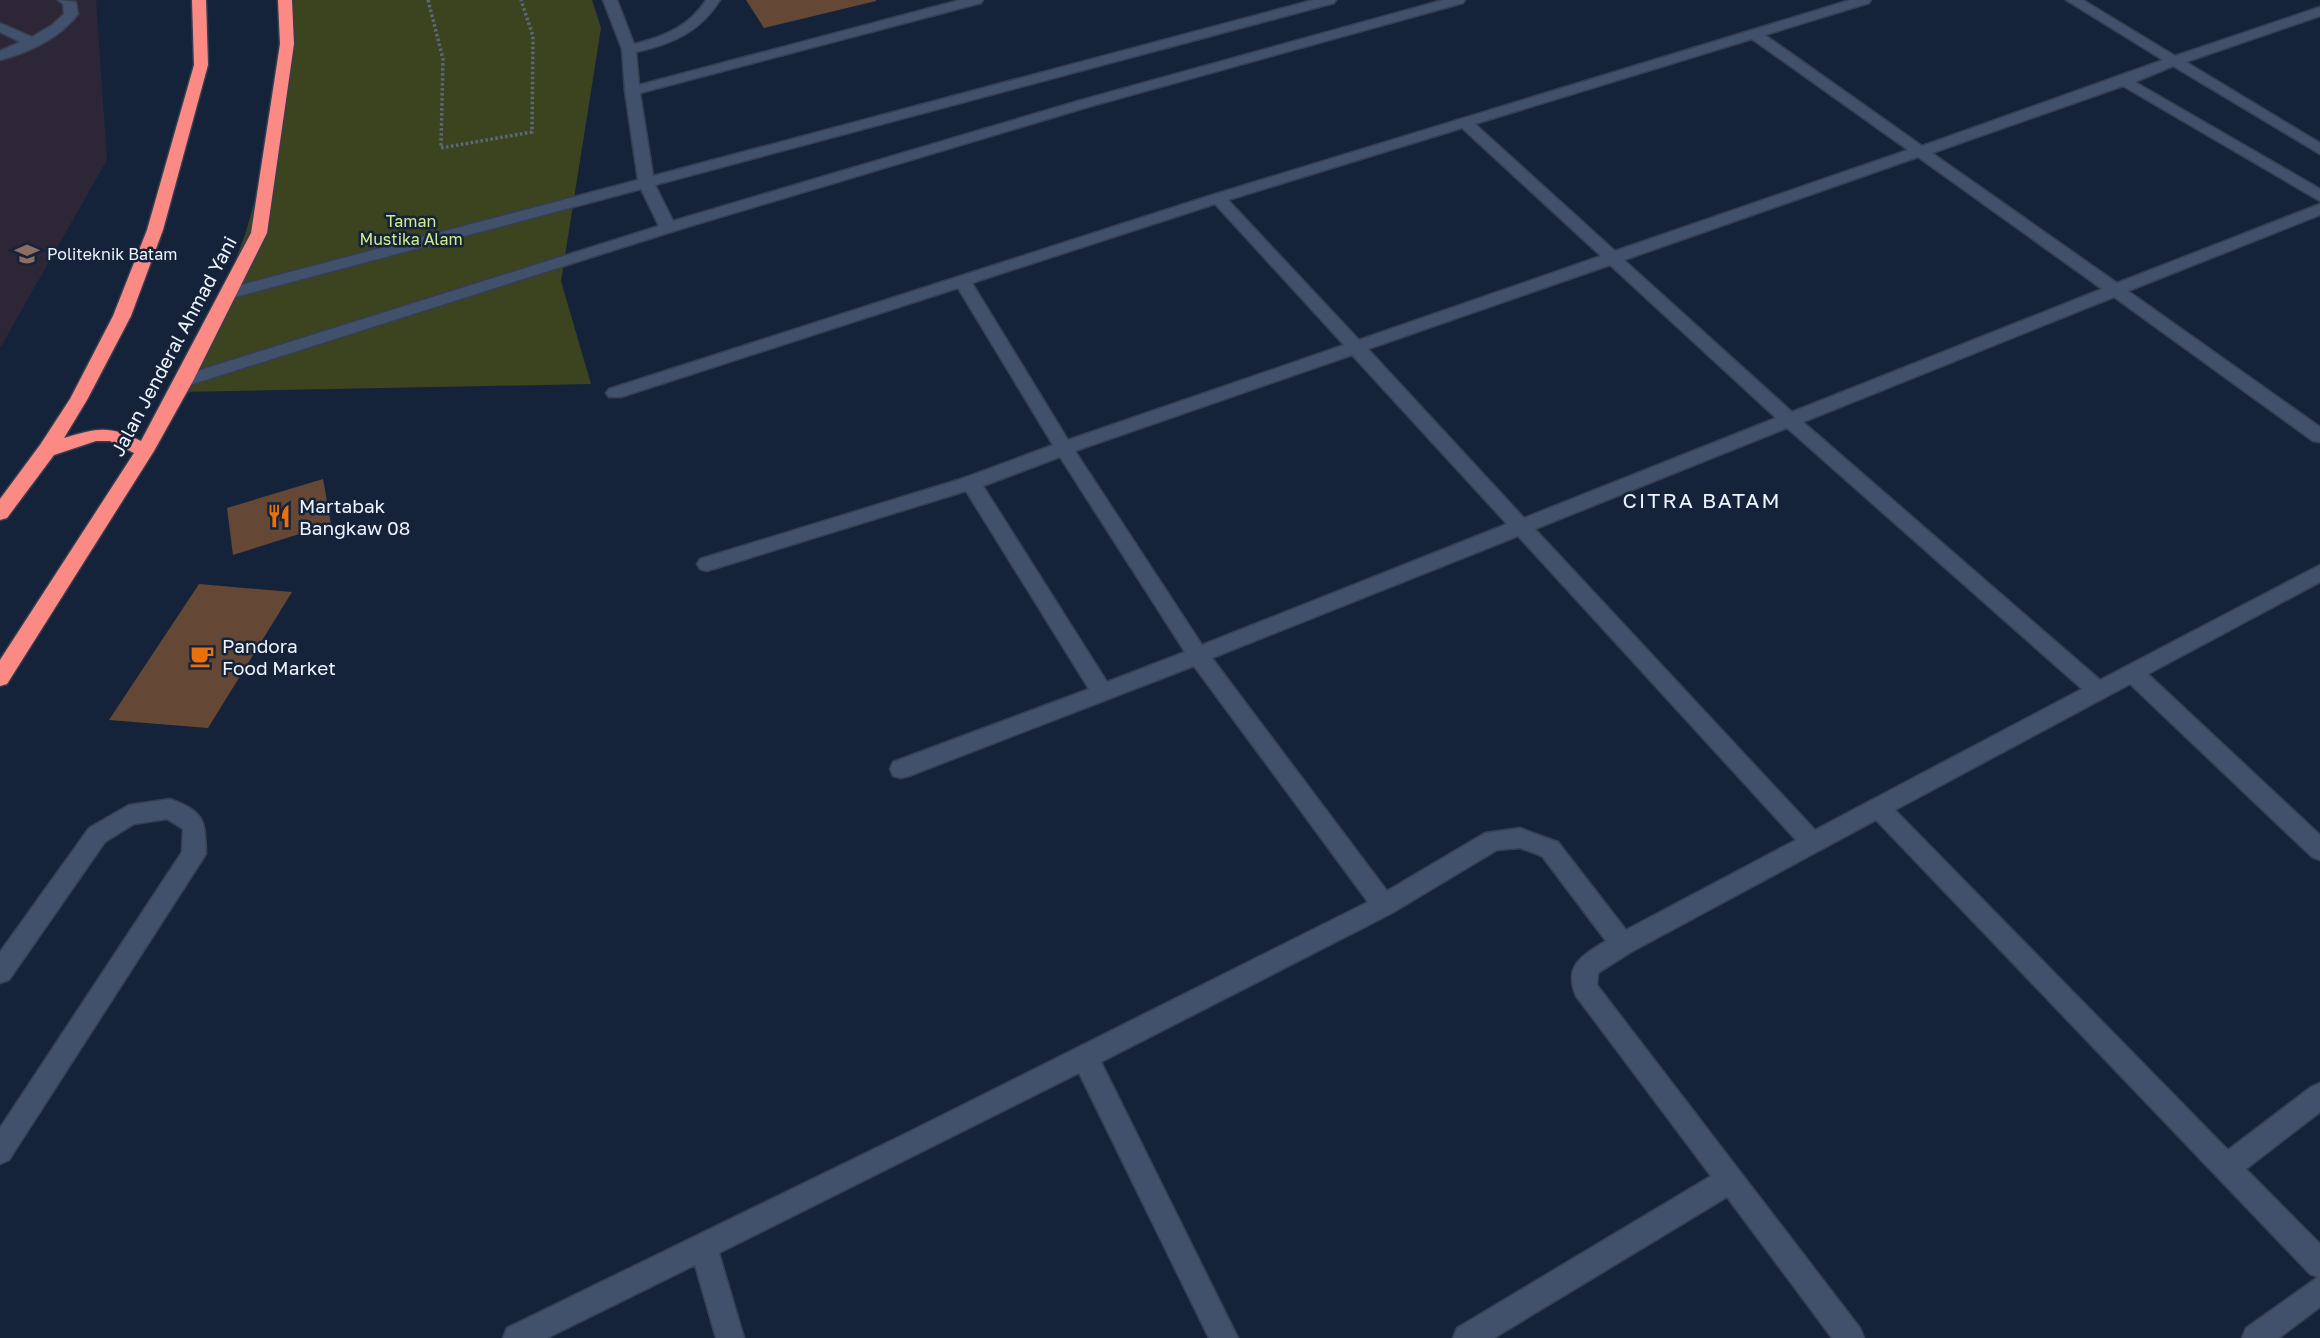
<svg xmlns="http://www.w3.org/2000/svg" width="2320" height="1338" font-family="'Golos Text',sans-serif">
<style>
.education{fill:#2d2636}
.green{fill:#3b441e}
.building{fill:#644835}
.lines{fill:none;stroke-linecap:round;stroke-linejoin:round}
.lane-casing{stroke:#363e51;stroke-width:3}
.street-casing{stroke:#363e51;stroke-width:3}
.highway-casing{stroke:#363e51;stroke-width:3}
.path{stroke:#5d687b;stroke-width:3.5;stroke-dasharray:2.5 2.5;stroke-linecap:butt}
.lane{fill:#41506b;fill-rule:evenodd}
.street{fill:#41506b;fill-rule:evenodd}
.highway{fill:#fb8a84;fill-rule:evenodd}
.labels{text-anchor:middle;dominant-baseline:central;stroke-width:5;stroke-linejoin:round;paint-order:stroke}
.far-park-label{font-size:16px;fill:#d2eb8b;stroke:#15233a}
.far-poi-label{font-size:16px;fill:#eef4fd;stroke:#15233a;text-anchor:start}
.street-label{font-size:19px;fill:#eef4fd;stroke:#15233a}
.poi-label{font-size:19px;fill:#eef4fd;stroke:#15233a;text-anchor:start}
.neighbourhood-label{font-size:21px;letter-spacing:2px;fill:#eef4fd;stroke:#15233a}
</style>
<rect width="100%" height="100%" fill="#15233a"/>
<!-- education -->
<path class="education" d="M0 0H96L107 160 0 348Z"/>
<!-- green -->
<path class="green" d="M285 0H592L601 28 561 281 591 384 184 392 245 235 277 123Z"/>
<!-- building -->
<path class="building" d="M746 0H876V1L764 28Z
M323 479 331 524 233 555 227 508Z
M199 584 292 592 208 728 109 720Z"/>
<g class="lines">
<!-- lane casing -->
<g class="lane-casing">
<path id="lane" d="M58 0 76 2 78 14C60 38 28 53 0 60V51L20 42 0 32V23L32 37 52 25 64 14 63 4Z
M603 0H617L634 44C664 37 690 26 706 0H720C700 32 672 44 636 52L639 85 960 0H983L981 3 640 93 653 176 1313 0H1336L1334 3 655 185 673 221 1078 101 1443 0H1465L1463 3 1088 107 674 231 190 385H178L175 381 178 377 659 226 641 189 228 299 220 294 222 290 638 180 625 91 622 49Z
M170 799C205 812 205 820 206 854L9 1160 0 1164V1128L182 852 183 829 167 819 134 824 105 842 9 980 0 983V952L89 828 129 805Z"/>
</g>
<!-- street casing -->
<g class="street-casing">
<path id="street" d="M1850 0H1871L1869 3 1765 35 1922 146 2163 60 2066 0H2083L2175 56 2320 7V16L2186 62 2320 143V154L2173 66 2135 82 2320 189V201L2123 86 1932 153 2117 283 2320 204V215L2128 291 2320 427V442L2313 441 2114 297 1803 422 2100 680 2320 565V582L2148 674 2320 835V860L2312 857 2130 684 1895 810 2228 1150 2311 1087 2320 1083V1112L2246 1169 2320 1244V1307L2279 1338H2242L2246 1328 2318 1277 2310 1274 1876 820 1631 952 1598 973 1597 985 1860 1328 1864 1338H1832L1727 1197 1494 1338H1453L1457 1328 1711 1176 1576 996C1563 965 1583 955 1606 941L1542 856 1520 848 1497 850 1392 913 1101 1062 1238 1338H1209L1079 1073 719 1253 744 1338H716L695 1265 547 1338H503L507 1328 913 1130 1368 902 1194 666 909 776 901 778 893 776 890 769 893 762 1089 689 966 491 707 571 700 569 697 564 700 559 964 478 1053 445 958 288 621 397H609L606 393 609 389 1212 195ZM1752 39 1908 150 1615 251 1475 124ZM1462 128 1601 256 1359 340 1228 200ZM1918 157 2102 289 1792 412 1624 260ZM1215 204 1344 345 1068 440 972 283ZM1610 265 1776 418 1524 518 1368 349ZM1352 355 1507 524 1202 645 1075 451ZM1787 428 2082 689 1815 830 1535 529ZM1060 457 1185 652 1107 682 983 486ZM1518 536 1796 840 1626 930 1558 842 1520 828 1485 833 1387 891 1212 658Z"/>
</g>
<!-- highway casing -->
<g class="highway-casing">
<path id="highway" d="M192 0H206L208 65 163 230 131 316 87 400 64 438C98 428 109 425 141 441L251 233 280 44 278 0H292L294 44 267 233 193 381 154 451 7 684 0 686V660L134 453 110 441H96L54 455 7 518 0 520V499L40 445 70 399 113 316 147 230 194 65Z"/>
</g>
<!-- path -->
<path class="path" d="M428 0 443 59 441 148 532 132 533 36 521 0"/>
<!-- lane -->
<use href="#lane" class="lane"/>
<!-- street -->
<use href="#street" class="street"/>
<!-- highway -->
<use href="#highway" class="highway"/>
</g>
<!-- icons -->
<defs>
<g id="university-bare" transform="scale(1.89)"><path d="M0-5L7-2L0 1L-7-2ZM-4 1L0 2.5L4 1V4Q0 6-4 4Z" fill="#8d6e63" stroke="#15233a" stroke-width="2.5" paint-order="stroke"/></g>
<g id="restaurant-bare" transform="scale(1.89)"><path d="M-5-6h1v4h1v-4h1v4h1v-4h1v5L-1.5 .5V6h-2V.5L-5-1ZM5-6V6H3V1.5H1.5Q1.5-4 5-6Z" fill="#e8710a" stroke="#15233a" stroke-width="2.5" paint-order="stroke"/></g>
<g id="cafe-bare" transform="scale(1.89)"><path d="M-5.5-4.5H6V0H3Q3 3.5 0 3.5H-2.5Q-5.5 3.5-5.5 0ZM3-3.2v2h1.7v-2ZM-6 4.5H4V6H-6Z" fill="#e8710a" stroke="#15233a" stroke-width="2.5" paint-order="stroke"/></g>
</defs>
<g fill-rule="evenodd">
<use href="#university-bare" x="27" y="254"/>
<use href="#restaurant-bare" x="279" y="516"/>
<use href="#cafe-bare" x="202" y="656"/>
</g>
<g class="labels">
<!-- far-park labels -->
<g class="far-park-label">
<text x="411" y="221">Taman<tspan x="411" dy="18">Mustika Alam</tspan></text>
</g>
<!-- far-poi labels -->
<g class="far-poi-label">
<text x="47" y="254">Politeknik Batam</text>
</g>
<!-- street labels -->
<g class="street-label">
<text transform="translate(173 346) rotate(-62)">Jalan Jenderal Ahmad Yani</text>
</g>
<!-- poi labels -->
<g class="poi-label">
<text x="299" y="505">Martabak<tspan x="299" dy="22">Bangkaw 08</tspan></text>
<text x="222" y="645">Pandora<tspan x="222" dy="22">Food Market</tspan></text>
</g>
<!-- neighbourhood labels -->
<g class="neighbourhood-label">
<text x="1702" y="500">CITRA BATAM</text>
</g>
</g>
</svg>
